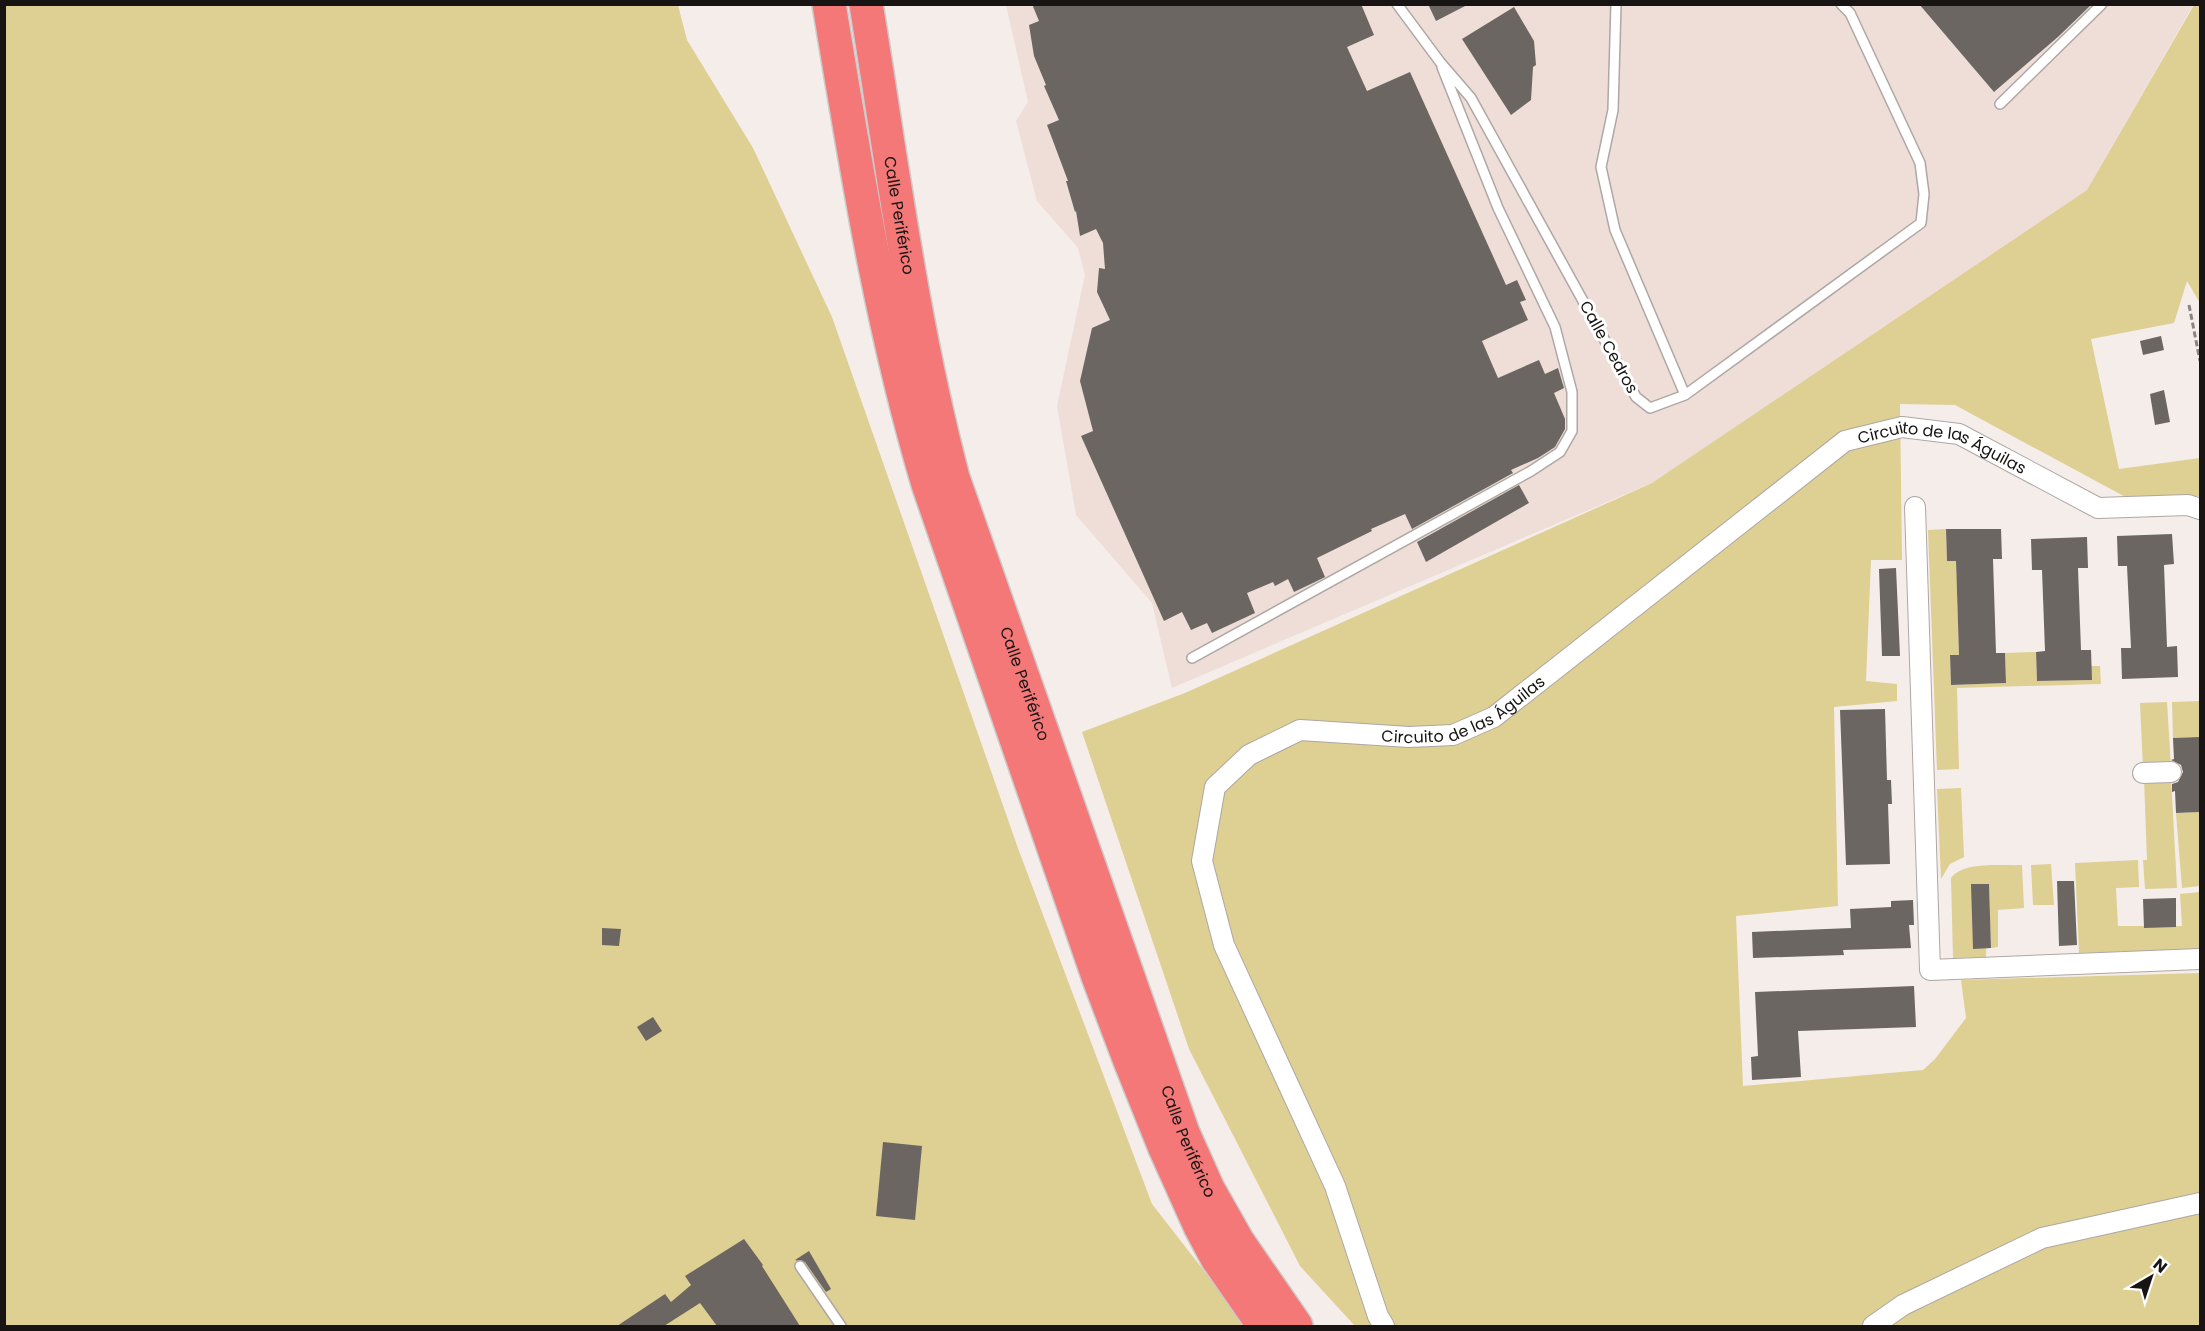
<svg xmlns="http://www.w3.org/2000/svg" width="2205" height="1331" font-family="Poppins,sans-serif">
<style>
.built{fill:#eeded7}
.green{fill:#decf93}
.building{fill:#6b6661}
.lines{fill:none;stroke-linecap:round;stroke-linejoin:round}
.lane-casing{stroke:#aea7a3;stroke-width:12}
.street-casing{stroke:#aea7a3;stroke-width:22}
.highway-casing{stroke:#cccbcb;stroke-width:36}
.path{stroke:#8a8482;stroke-width:3;stroke-dasharray:6 3;stroke-linecap:butt}
.lane{stroke:#fff;stroke-width:9}
.street{stroke:#fff;stroke-width:20}
.highway{stroke:#f47878;stroke-width:33}
.labels{text-anchor:middle;dominant-baseline:central;stroke-width:6;stroke-linejoin:round;paint-order:stroke}
.street-label{font-size:16px;fill:#171413;stroke:#fff}
</style>
<rect width="100%" height="100%" fill="#f5edea"/>
<!-- built -->
<path class="built" d="M1006 5H2193L2087 190 1654 482 1172 688 1152 603 1076 515 1057 406 1085 275 1078 248 1037 201 1016 121 1028 102Z"/>
<!-- green -->
<path class="green" d="M5 5H678L687 40 753 148 832 317 1019 851 1152 1204 1247 1326H5Z
M2194 5H2200V303L2187 281 2174 323 2091 339 2119 469 2200 458V496L2131 500 1955 405 1900 404 1902 560H1871L1866 681 1897 684V701L1834 707 1838 906 1736 916 1743 1086 1923 1070 1935 1059 1966 1018 1961 980 2200 973V1326H1355L1300 1266 1189 1049 1082 732 1185 693 1652 483 2087 190Z
M1946 529 1947 561H1956L1959 655H1950L1951 685 2006 683 2005 653 2036 652 2037 681 2091 680V666H2100L2101 684 1957 688 1959 769 1937 770 1928 530Z
M2200 701V770L2199 737 2173 738 2172 702Z
M2167 702 2171 767 2143 768 2140 703Z
M2171 777 2177 888 2145 889 2143 860H2147L2144 779Z
M1961 788 1964 857 1950 864 1941 879 1937 789Z
M2200 812V886L2182 888 2176 813Z
M2138 860 2139 887 2116 888 2118 926H2182L2180 894 2200 892V949L2079 953 2075 863Z
M2051 864 2054 905H2033L2031 865Z
M2022 865 2024 908 1998 910V947L1991 948 1989 884 1986 957 1953 958 1951 878C1964 861 2001 866 2022 865Z"/>
<!-- building -->
<path class="building" d="M1032 4H1361L1374 35 1347 47 1367 91 1410 72 1506 285 1517 280 1526 300 1520 302 1528 320 1482 341 1498 378 1539 360 1545 374 1558 368 1564 388 1554 393 1565 419V429L1555 447 1538 458 1511 470 1513 473 1412 529 1405 514 1371 529 1372 531 1317 558 1325 577 1315 582 1294 592 1288 579 1275 586 1273 582 1247 593 1255 613 1212 633 1207 623 1191 630 1182 612 1164 621 1081 436 1093 431 1080 381 1092 328 1110 320 1097 292 1099 268 1105 269 1103 243 1096 229 1080 236 1076 211 1075 212 1066 181H1068L1047 125 1059 120 1044 86 1046 85 1034 56 1029 25 1039 21Z
M1428 4H1469L1436 21Z
M1919 4H2092L2059 36 1994 92Z
M1514 7 1534 41 1536 65 1533 67 1531 100 1511 115 1462 39Z
M2161 336 2164 350 2143 355 2140 341Z
M2164 390 2170 422 2155 425 2150 394Z
M1519 485 1529 503 1426 562 1417 542Z
M1946 529H2001L2002 559H1993L1996 653H2005L2006 683 1951 685 1950 655H1959L1956 561H1947Z
M2172 534 2174 564 2164 565 2167 647 2177 646 2178 677 2122 679 2121 648H2131L2127 566H2118L2117 536Z
M2087 537 2088 568H2078L2081 650H2091L2092 680 2037 681 2036 652 2045 651 2042 570H2032L2031 539Z
M1896 568 1900 656H1882L1879 569Z
M1885 709 1887 780H1891L1892 804H1888L1890 864 1846 865 1840 710Z
M2199 737 2200 812 2176 813 2175 791 2172 792V784L2178 782 2183 772 2181 765 2171 760 2174 759 2173 738Z
M2057 881H2074L2077 945 2059 946Z
M1971 884H1989L1991 948 1973 949Z
M2176 898V927L2144 928 2143 899Z
M1913 900 1914 925H1909L1911 948 1843 950 1844 955 1753 958 1752 932 1851 928 1850 909 1891 907V901Z
M602 928 621 929 619 946 602 945Z
M1914 986 1916 1027 1798 1031 1801 1077 1752 1080 1751 1057 1758 1056 1755 992Z
M653 1017 662 1031 646 1041 637 1027Z
M883 1142 922 1146 915 1220 876 1216Z
M744 1239 763 1265 762 1266 800 1326H717L700 1303 664 1326H617L665 1294 671 1302 691 1285 685 1276Z
M809 1251 831 1289 826 1292 805 1262 795 1260Z"/>
<g class="lines">
<!-- lane casing -->
<g class="lane-casing">
<path id="lane" d="M1397 4 1440 62 1471 98 1636 397 1650 408 1685 395 1921 223 1924 194 1920 163 1850 13 1841 4
M1616 4 1613 110 1601 167 1615 230 1685 395
M2000 104 2102 4
M1192 658 1531 471 1560 452 1572 431V392L1555 327 1498 208 1442 67
M800 1266 841 1326"/>
</g>
<!-- street casing -->
<g class="street-casing">
<g id="street">
<path d="M1915 507 1930 970 2200 959"/>
<path d="M2143 773 2171 772"/>
<path id="s1" d="M1384 1326 1378 1316 1335 1186 1224 945 1202 861 1215 787 1249 755 1300 730 1409 737 1453 735 1494 717 1845 441 1902 427 1959 434 2098 508 2188 505 2200 509"/>
<path d="M1873 1326 1903 1305 2042 1238 2200 1203"/>
</g>
</g>
<!-- highway casing -->
<g class="highway-casing">
<g id="highway">
<path d="M829 4C856 166 881 327 928 484L1099 979 1130 1061 1165 1148 1200 1226 1217 1258 1264 1326"/>
<path id="s2" d="M866 4C892 163 912 323 953 478L1183 1133 1208 1189 1238 1242 1296 1326"/>
</g>
</g>
<!-- path -->
<path class="path" d="M2189 305 2200 361"/>
<!-- lane -->
<use href="#lane" class="lane"/>
<!-- street -->
<use href="#street" class="street"/>
<!-- highway -->
<use href="#highway" class="highway"/>
</g>
<g class="labels">
<!-- street labels -->
<g class="street-label">
<text stroke="none"><textPath href="#s2" startOffset="214">Calle Periférico</textPath></text>
<text transform="translate(1609 347) rotate(61)">Calle Cedros</text>
<text stroke="none"><textPath href="#s1" startOffset="1426">Circuito de las Águilas</textPath></text>
<text stroke="none"><textPath href="#s2" startOffset="700">Calle Periférico</textPath></text>
<text stroke="none"><textPath href="#s1" startOffset="850">Circuito de las Águilas</textPath></text>
<text stroke="none"><textPath href="#s2" startOffset="1186">Calle Periférico</textPath></text>
</g>
</g>
<!-- border -->
<rect width="2205" height="1331" fill="none" stroke="#171413" stroke-width="12"/>
<!-- north arrow -->
<g transform="translate(2151 1277) rotate(39)" stroke="#ffffff" stroke-width="4.5" paint-order="stroke">
<path d="M0-4.5L10 22L0 15L-10 22Z" fill="#171413"/>
<text y="-9" font-size="16" font-weight="bold" text-anchor="middle" fill="#171413">N</text>
</g>
</svg>
